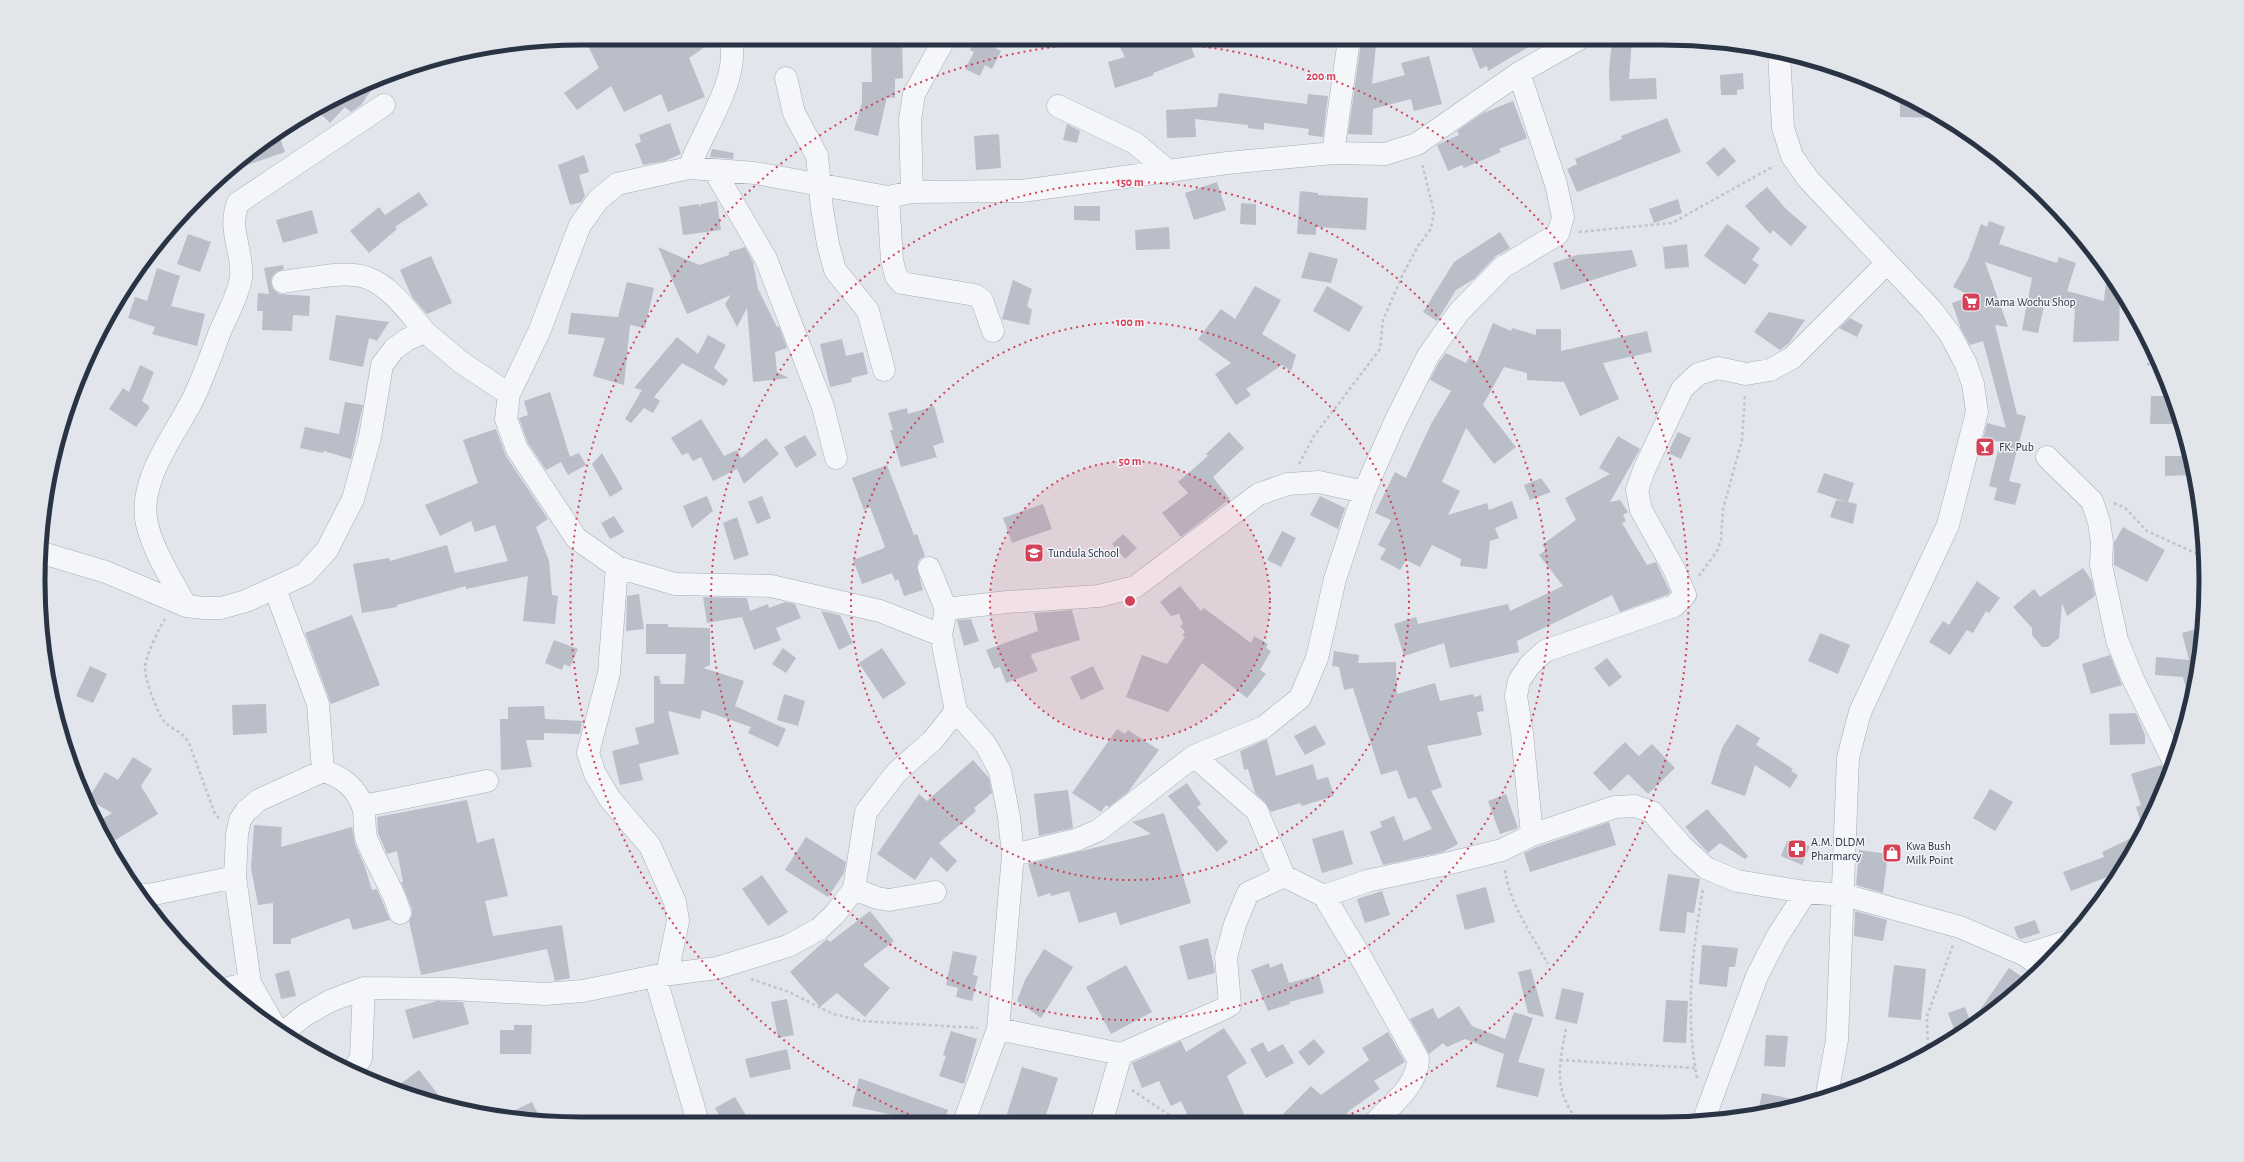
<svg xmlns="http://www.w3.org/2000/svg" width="2244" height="1162" font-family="'Alegreya Sans',sans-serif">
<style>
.building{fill:#b9bec9}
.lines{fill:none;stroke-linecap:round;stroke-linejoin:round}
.minor-casing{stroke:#a7acb6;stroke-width:23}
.path{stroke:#c0c3ca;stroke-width:2.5;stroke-dasharray:3 3;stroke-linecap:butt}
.minor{stroke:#f5f6f9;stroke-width:22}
.ring{fill:none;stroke:#d44258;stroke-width:2;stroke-dasharray:2 4}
.labels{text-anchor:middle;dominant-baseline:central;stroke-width:3;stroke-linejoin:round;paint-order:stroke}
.poi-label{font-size:12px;fill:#293344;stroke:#f2f4f8;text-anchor:start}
.rim{fill:none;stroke:#293344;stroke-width:5}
.centre{fill:#d44258;stroke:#f2f4f8;stroke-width:2}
.ring-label{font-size:12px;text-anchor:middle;font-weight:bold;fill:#d44258;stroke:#f2f4f8;stroke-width:3;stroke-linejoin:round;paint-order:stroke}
</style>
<rect width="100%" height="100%" fill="#e2e5eb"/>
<!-- building -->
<path class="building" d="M584 38H718L689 58 705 97 668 112 661 94 624 112 611 86 577 110 564 93 599 68Z
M902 38 903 78 895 79V98L887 97 878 136 854 130 862 102V82H872L871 39Z
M976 38H997L993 47 1001 51 992 69 985 65 980 76 965 69 974 52 970 50Z
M1116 39H1188L1195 57 1153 73 1154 75 1115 88 1108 62 1125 57Z
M1468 39H1489L1492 47 1505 39H1542L1488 71 1487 66 1480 69Z
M1612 39H1632L1629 79 1656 78 1657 99 1610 101 1609 72Z
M1361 43 1376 45 1372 84 1405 75 1401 63 1429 56 1442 104 1414 111 1411 99 1373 109 1372 135 1348 134Z
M1743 73 1744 89 1737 90V95H1721L1720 75Z
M378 80 361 105 351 112 345 107 330 123 315 108Z
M1219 93 1307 104 1308 94 1328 96 1323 137 1308 135 1309 129 1264 123V130L1248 128V125L1195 119 1196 137 1167 138 1166 110 1217 107Z
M1900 93 1903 94 1941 118 1900 117Z
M1513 101 1527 138 1499 149 1501 152 1464 168 1462 165 1448 171 1437 145 1459 135 1457 131 1483 113Z
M1667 118 1681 152 1577 192 1567 169 1577 164 1575 159 1622 139 1621 136Z
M670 123 681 154 665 161 643 165 635 144 641 142 639 135Z
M1067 124 1080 131 1077 143 1063 140Z
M278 132 285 152 227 172 250 150Z
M999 134 1001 168 976 170 974 136Z
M1724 147 1736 161 1718 177 1706 163Z
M712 149 734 153 733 159 710 157Z
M584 155 589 172 579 175 585 196 581 202 570 205 558 165Z
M1217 182 1226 210 1194 220 1185 193Z
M1767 187 1786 209 1807 227 1791 246 1773 230 1770 234 1745 206Z
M1300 191 1318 193V195L1368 198 1366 230 1316 227V235L1297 234Z
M419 192 428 205 395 227 397 229 369 253 350 231 379 207 385 215Z
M1678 199 1682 213 1654 223 1649 209Z
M717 201 721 230 683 235 679 207 699 204 700 207 701 204Z
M1241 203 1256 204V225L1240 224Z
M1074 206H1100V221L1074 220Z
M312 210 318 233 283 243 276 220Z
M1989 221 2005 227 1999 244 2057 263 2059 257 2076 263 2067 291 2104 301 2107 273 2120 291 2119 341 2073 342 2075 309 2045 301 2038 333 2022 330 2032 278 1985 262 2008 327 1995 325 2017 414 2026 416 2009 481 2021 484 2015 505 1994 500 1997 488 1989 486 2000 442 1983 438 1987 423 2006 428 1983 341 1970 345 1961 329 1952 303 1971 296 1953 287 1968 260 1981 224 1987 227Z
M1727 224 1760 248 1752 260 1759 265 1745 285 1704 256Z
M1169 227 1170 249 1136 250 1135 230Z
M1500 232 1510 248 1496 256 1474 279 1456 290 1437 321 1423 312 1454 262Z
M188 234 211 242 200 272 177 264Z
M1687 244 1689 267 1665 269 1663 247Z
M658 247 699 265 729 255V252L745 247 753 262 758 289 777 327 779 326 787 348 775 352 777 372 789 378 753 382 747 308 737 327 725 304 731 295 687 314Z
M1632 250 1637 266 1561 290 1553 263 1577 255Z
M1309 252 1338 259 1331 283 1301 278Z
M431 256 452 303 427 314 412 297 400 270Z
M283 265 284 269 276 272 272 277 271 283 273 289 279 294 310 296 309 316 293 315 292 331 262 330 263 311H257L258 293 269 294 264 268Z
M157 268 180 276 171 306 205 314 197 346 152 334 155 327 128 318 135 297 147 301Z
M1013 280 1032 289 1027 306 1032 310 1029 325 1002 319Z
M627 282 654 288 645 328 630 325 624 385 593 376 605 338 568 334 571 313 618 317Z
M1255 286 1281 300 1262 334 1296 355 1291 371 1282 365 1246 389 1251 395 1236 405 1215 374 1231 363 1198 339 1221 309 1235 319Z
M1327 286 1363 307 1349 332 1313 311Z
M1769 312 1805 320 1789 343 1780 350 1754 332Z
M336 315 389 322 377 341 369 338 363 367 329 360Z
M1850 318 1863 325 1857 337 1839 328Z
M1493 323 1511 331 1512 328 1536 335V329H1561V351L1647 331 1652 352 1603 363 1619 399 1580 416 1564 382 1527 380V373L1504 367 1483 405 1516 447 1494 464 1466 428 1442 482 1460 491 1448 515 1487 503 1489 510 1512 501 1518 518 1495 528 1499 538 1490 541 1487 569 1460 566 1461 559 1432 545 1420 567 1406 560 1400 570 1380 559 1386 549 1378 545 1391 520 1375 513 1395 472 1406 478 1431 424 1451 391 1430 380 1439 362 1446 353 1466 363 1469 357 1477 362Z
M708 335 726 345 714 368 728 380 724 386 682 363 654 397 660 401 653 413 644 408 631 423 625 419 642 390 634 388 677 337 698 354Z
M842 339 846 356 863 352 868 374 851 378 852 382 830 387 820 344Z
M140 365 154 372 142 401 149 406V409L136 427 109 409 123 388 129 392Z
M550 392 570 457 579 453 586 465 568 475 561 462 546 470 528 443 519 418 528 415 524 401Z
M2151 396H2172L2175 401 2174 424H2150Z
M345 402 363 405 351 459 324 451 323 453 300 448 305 427 339 434Z
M934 406 944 442 933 446 937 457 901 467 890 430H893L888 413 907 408 908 414Z
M701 419 724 456 737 450 741 458 766 438 779 454 744 484 737 469 713 481 701 457 693 461 688 453 682 455 671 438Z
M496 429 506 456 548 519 536 527 549 561 552 595 558 596 555 624 523 621 528 576 466 589V586L397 605V607L362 613 353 564 389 558 390 561 447 545 455 573 508 561 495 525 475 532 471 521 440 536 425 505 478 483 463 440Z
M1229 432 1244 448 1213 477 1230 499 1181 537 1162 513 1188 493 1178 482 1208 456 1206 454Z
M1678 432 1691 438 1681 459 1670 454V448Z
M805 435 817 455 796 468 784 447Z
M1618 436 1640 449 1610 502 1620 500 1628 512 1623 515 1626 521 1622 523 1647 565 1656 562 1670 592 1667 595 1620 612 1612 595 1517 641 1519 652 1450 668 1444 643 1404 656 1394 624 1416 617 1418 624 1508 604 1510 611 1563 586 1539 555 1546 550 1542 545 1576 520 1565 498 1610 474 1599 468Z
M602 453 623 489 610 497 592 464Z
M2165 456H2189L2190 475 2165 476Z
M887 465 914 535 917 534 925 556 919 560 917 567 923 590 904 596 898 579 895 581 892 573 862 584 853 560 882 549 885 547 870 507 864 510 852 478Z
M1824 473 1854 483 1848 502 1857 504 1853 524 1830 517 1836 500 1845 502 1817 492Z
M1541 478 1551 492 1530 500 1524 485Z
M707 496 713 511 692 528 683 506Z
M762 496 771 518 757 524 748 502Z
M1320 496 1345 508 1338 529 1310 515Z
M1043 504 1052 529 1012 543 1003 518Z
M614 516 624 532 610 539 601 523Z
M737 517 749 555 734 560 723 523Z
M2123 527 2165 550 2147 582 2114 565V543Z
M1282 531 1296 538 1281 567 1267 560Z
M1123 534 1137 548 1125 559 1112 544Z
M2083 568 2092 581 2095 596 2067 616 2062 603 2059 638 2048 647H2042L2032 635V628L2013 607 2034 589 2040 597Z
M1977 581 2000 598 1989 613 1986 611 1973 633 1967 630 1950 655 1929 642 1943 621 1949 625Z
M1180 586 1201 611 1204 608 1251 643 1254 636 1268 644 1266 648 1271 651 1260 670 1266 674 1247 698 1202 663 1168 712 1126 697 1142 655 1167 664 1185 637 1182 635 1185 632 1180 626 1183 624 1179 614 1171 616 1160 602Z
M639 594 644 629 626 631 627 596Z
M703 597 747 598 750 611 768 604 769 608 785 602 795 604 801 618 776 628 781 640 754 650 742 617 707 623Z
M1072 610 1080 640 1032 654 1031 656 1038 671 1006 683 1000 667 994 669 986 650 1038 631 1034 613Z
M821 611 840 615 853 643 839 650Z
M352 615 380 685 331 704 305 633Z
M971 619 979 641 964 646 957 620Z
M646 624H668V627L710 628V665L703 668 744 681 735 706 786 729 778 747 748 733 751 727 702 710 700 719 668 711 679 754 639 764 643 780 620 785 612 751 639 744 635 728 654 723V676H659L661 684H684L686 654H646Z
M2203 627 2194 682 2190 704 2183 677 2155 675 2156 657 2189 660 2182 633Z
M1820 633 1850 645 1838 674 1808 661Z
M554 640 578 649 570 667 564 664 562 670 545 663Z
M783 648 796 658 786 673 772 664Z
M882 648 906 684 883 699 859 663Z
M1334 651 1359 655 1358 663 1396 662 1397 694 1435 683 1440 701 1473 694 1474 697 1481 695 1484 711 1477 712 1482 735 1427 746 1442 787 1431 791 1458 844 1443 852 1383 865 1370 832 1382 827 1380 822 1394 816 1404 841 1432 829 1416 797 1408 799 1397 770 1381 775 1353 688 1344 690 1339 667 1332 666Z
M2110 655 2122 685 2091 694 2082 664Z
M1607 658 1622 677 1609 687 1594 668Z
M90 666 107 674 93 703 76 696Z
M1093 666 1104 689 1081 700 1070 677Z
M784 694 805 701 798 726 777 720Z
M266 704 267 733 233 735 232 705Z
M544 706 545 719 582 721 580 734 544 733V740H526L532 767 501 770 500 719H508V707Z
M2136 713 2145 735V744L2110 745 2109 714Z
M1737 724 1760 738 1756 745 1793 769 1791 771 1798 775 1790 788 1755 765 1745 796 1711 784 1722 748Z
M1315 725 1326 744 1305 755 1294 736Z
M1117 729 1125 734 1128 730 1159 750 1128 792 1109 807 1106 805 1101 812 1072 793Z
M1267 739 1276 776 1313 764 1317 780 1328 777 1334 796 1302 806 1300 803 1271 812 1265 802 1255 793 1248 769 1244 770 1240 751Z
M1625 742 1639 756 1652 744 1675 768 1648 794 1628 774 1610 791 1593 773Z
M133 757 152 769 141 786 158 814 109 844 97 822 112 813 88 799 105 772 118 780Z
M973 760 989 778 992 793 974 808 976 811 939 843 957 861 947 872 931 857 915 880 877 854 919 794 927 801Z
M2161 765 2169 771 2150 821 2144 831 2136 807 2141 805 2131 774Z
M1187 783 1201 804 1197 807 1228 842 1217 852 1168 796Z
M1990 789 2013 802 1995 831 1973 818Z
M1068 790 1073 828 1039 836 1034 794Z
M1506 794 1518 828 1500 834 1488 801Z
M467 800 477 843 494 838 508 896 485 901 493 936 562 925 570 978 555 981 547 949 421 975 409 921 412 915V909L401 882H403L397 851 387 854 378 833 377 817Z
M1707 809 1748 856 1745 859 1720 843 1708 853 1685 827Z
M1164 813 1191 903 1120 925 1116 912 1079 923 1069 891 1051 896 1050 893 1038 897 1028 864 1151 834 1132 822Z
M1609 822 1616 845 1530 872 1524 853 1537 847Z
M254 825 282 827 281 847 352 827 355 844 365 867 372 890 377 889 390 920 353 930 349 918 291 939V944H273V903L258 905 251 868Z
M1343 830 1353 864 1322 873 1312 839Z
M2142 833 2115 874 2071 891 2063 872 2104 857 2102 852Z
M806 837 846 862 844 873 828 897 785 870Z
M1787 841 1810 846 1802 865 1781 856Z
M1859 850 1888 854 1883 893 1856 885Z
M1668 874 1700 879 1694 913 1687 912 1685 933 1659 931Z
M762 875 788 912 768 926 742 889Z
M1486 887 1495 922 1465 930 1456 895Z
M1382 891 1390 915 1365 923 1357 899Z
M870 911 894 941 863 965 890 988 865 1017 837 993 820 1007 790 972 827 939 830 942Z
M1855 911 1887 920 1883 941 1854 936Z
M2035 920 2040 933 2021 939 2018 938 2014 927Z
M1208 938 1215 973 1188 980 1179 946Z
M1702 945 1738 948 1735 967H1729L1727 987 1699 984Z
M1044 949 1073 967 1041 1018 1017 1001 1025 980Z
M953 951 977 956 973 975 978 976 972 1001 956 997 958 988 946 985Z
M1269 963 1270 968 1282 963 1289 983 1319 975 1324 993 1289 1002 1290 1004 1268 1011 1251 970Z
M1126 965 1152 1012 1111 1034 1086 987Z
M1894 965 1926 969 1921 1020 1888 1017Z
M2009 968 2025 979 1981 1018 1977 1014Z
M1531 969 1544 1017 1528 1013 1518 972Z
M289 970 296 996 281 999 275 974Z
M1562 988 1584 993 1577 1024 1555 1019Z
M787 999 794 1035 778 1038 771 1002Z
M1666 1000 1688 1001 1686 1043 1663 1042Z
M437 1001 463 1002 469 1024 413 1039 405 1010Z
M1459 1006 1472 1026 1505 1039 1514 1012 1533 1018 1518 1062 1545 1069 1538 1097 1496 1087 1504 1054 1465 1039 1447 1047 1443 1043 1429 1054 1410 1019 1433 1008 1438 1019Z
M1965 1007 1972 1026 1957 1037 1948 1013Z
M514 1025H532L531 1054H500V1030H514Z
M1224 1028 1247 1063 1227 1076 1247 1121H1190L1181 1101 1171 1106 1159 1081 1142 1088 1132 1063 1181 1041 1186 1052Z
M951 1031 977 1039 964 1084 939 1076 946 1056 943 1055Z
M1388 1032 1405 1062 1374 1081 1380 1089 1350 1110 1341 1120 1276 1121 1311 1086 1321 1095 1369 1060 1362 1048Z
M1766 1035 1788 1036 1785 1067 1764 1066Z
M1314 1039 1325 1052 1309 1066 1298 1052Z
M1263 1042 1268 1052 1283 1044 1294 1063 1266 1078 1250 1049Z
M787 1049 791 1069 750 1078 745 1059Z
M1022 1067 1058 1078 1044 1121H1030L1007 1114Z
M419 1070 448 1107 395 1088Z
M859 1078 948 1110 944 1122H904L906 1118 852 1106Z
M1762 1093 1802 1101 1758 1113Z
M735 1097 750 1122H723L715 1108Z
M532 1102 542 1122 503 1116Z"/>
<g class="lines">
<!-- minor casing -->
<g class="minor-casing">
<path id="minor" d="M1779 52 1783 128 1792 156 1808 179 1931 309 1950 334 1966 364 1973 384 1977 412 1948 525 1860 712 1848 758 1837 1040 1827 1094
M786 78 794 113 817 156 822 209 828 244 835 270 868 311 884 370
M1058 106 1135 143 1167 170
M1333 153 1349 39
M689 168C702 131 742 77 730 38
M714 170 766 259 823 407 836 458
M912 192 910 120 914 94 945 38
M888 197 892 260 896 276 902 283 975 295 982 300 993 331
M283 282C364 270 372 264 425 332
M2047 457 2092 501 2099 522 2102 542 2101 565 2117 640 2132 677 2173 760
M39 552 106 572 186 606 204 608H221L246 601 305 574 327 550 353 499 370 437 382 365 394 349 408 339 425 332 462 363 509 394
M617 567 609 673 588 753 595 774 610 799 650 846 675 902 678 921 667 974
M929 568 946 609 941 635 956 711 986 745 1000 771 1009 817 1013 855 998 1029 964 1122
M275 589 318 704 323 771 259 800 246 811 240 820 237 834 235 877 250 983 275 1027
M186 606C172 580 154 553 147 524 137 481 175 435 193 399 203 378 211 356 219 334 226 316 238 297 241 278 244 252 227 230 238 203L384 105
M946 609 1007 602 1099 596 1135 587 1259 494 1288 484 1319 482 1364 492
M941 635 880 611 771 586 675 584 617 567 576 538 517 449 506 419 509 394 539 332 580 225 598 200 617 184 689 168 755 173 888 197 912 192 1022 191 1227 163 1333 153 1385 154 1417 144 1519 73 1579 39
M1194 756 1257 811 1284 876 1324 896 1367 881 1446 864 1502 850 1532 835 1615 807 1635 806 1652 812 1682 846 1706 868 1737 881 1806 892 1844 895 1960 927 2025 955 2040 966
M323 771C341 776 357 788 363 807 366 817 363 830 367 840 377 866 393 887 400 913
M363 806 487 781
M1532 835 1522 733 1516 696 1519 681 1529 666 1545 651 1674 606 1685 595 1674 569 1641 510 1637 490 1644 470 1682 389 1698 374 1718 368 1746 374 1770 370 1792 358 1887 263
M1013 855 1076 840 1099 830 1194 756 1264 727 1300 698 1317 658 1335 579 1364 492 1396 420 1428 356 1459 312 1503 267 1558 234 1563 217 1556 184 1519 73
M854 889 877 898 889 900 935 892
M140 895 154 894 235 877
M1324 896 1360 956 1418 1059C1418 1084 1394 1103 1377 1120
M2025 955 2069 941
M655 976 698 1122
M224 989 250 983
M998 1029 1121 1054 1221 1010 1230 1005 1226 957 1235 924 1248 893 1284 876
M284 1032 305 1015 330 1001 364 988 452 989 545 994 583 991 655 976 717 968 788 946 819 929 835 914 854 889 866 812 896 773 933 740 956 711
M352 1072 361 1058 364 988
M1704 1119 1757 976 1777 937 1806 892
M1102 1121 1121 1054"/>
</g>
<!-- path -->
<path class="path" d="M1579 232 1672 223 1774 166
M2147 364 2159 367
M1299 464 1314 436 1380 349 1383 320 1402 276 1418 246 1431 229 1434 212 1422 163
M2114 503 2125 508 2147 531 2202 556
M1699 576 1717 551 1721 540 1723 509 1742 440 1745 394
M165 619C159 628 146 655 145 667 144 678 157 712 164 721 172 730 181 730 189 743L215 814 220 819
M1505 870C1509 903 1532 935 1548 964
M751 979 789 992 833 1014 862 1021 978 1028
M1566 1029C1559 1064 1553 1089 1577 1120
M1928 1052 1927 1016 1953 945
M1560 1060 1695 1068
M1697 1078C1685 1014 1692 952 1703 889
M1132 1090 1178 1121"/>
<!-- minor -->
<use href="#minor" class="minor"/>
</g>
<!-- distance rings -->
<circle cx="1130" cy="601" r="140" fill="#d44258" fill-opacity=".12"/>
<g class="ring">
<circle cx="1130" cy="601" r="140"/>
<circle cx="1130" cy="601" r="279"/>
<circle cx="1130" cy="601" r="419"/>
<path d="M925 1121A559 559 0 1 1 1339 1119"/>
</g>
<!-- icons -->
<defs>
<g id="supermarket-square" transform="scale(1)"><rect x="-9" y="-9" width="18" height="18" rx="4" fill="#d44258" stroke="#f2f4f8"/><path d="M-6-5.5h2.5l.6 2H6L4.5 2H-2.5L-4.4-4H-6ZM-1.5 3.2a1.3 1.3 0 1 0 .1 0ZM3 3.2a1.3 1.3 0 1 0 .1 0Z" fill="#fff"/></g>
<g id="bar-square" transform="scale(1)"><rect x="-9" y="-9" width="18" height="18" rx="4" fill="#d44258" stroke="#f2f4f8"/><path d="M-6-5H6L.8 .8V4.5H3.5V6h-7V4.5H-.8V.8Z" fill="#fff"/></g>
<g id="school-square" transform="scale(1)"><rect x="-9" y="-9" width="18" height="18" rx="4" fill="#d44258" stroke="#f2f4f8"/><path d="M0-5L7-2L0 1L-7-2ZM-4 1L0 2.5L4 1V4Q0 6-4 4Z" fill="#fff"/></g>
<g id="pharmacy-square" transform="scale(1)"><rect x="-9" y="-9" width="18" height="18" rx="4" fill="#d44258" stroke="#f2f4f8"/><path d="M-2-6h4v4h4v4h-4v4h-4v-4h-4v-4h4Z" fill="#fff"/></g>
<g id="shop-square" transform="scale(1)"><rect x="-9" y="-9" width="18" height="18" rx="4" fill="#d44258" stroke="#f2f4f8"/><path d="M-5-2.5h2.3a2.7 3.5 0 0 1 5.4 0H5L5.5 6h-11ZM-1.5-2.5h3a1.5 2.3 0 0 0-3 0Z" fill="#fff"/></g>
</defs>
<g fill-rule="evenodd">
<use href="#supermarket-square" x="1971" y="302"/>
<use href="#bar-square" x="1985" y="447"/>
<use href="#school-square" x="1034" y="553"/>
<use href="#pharmacy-square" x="1797" y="849"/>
<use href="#shop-square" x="1892" y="853"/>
</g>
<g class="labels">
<!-- poi labels -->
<g class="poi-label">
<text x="1985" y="302">Mama Wochu Shop</text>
<text x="1999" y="447">FK. Pub</text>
<text x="1048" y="553">Tundula School</text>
<text x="1811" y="842">A.M. DLDM<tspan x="1811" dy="14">Pharmarcy</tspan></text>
<text x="1906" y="846">Kwa Bush<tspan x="1906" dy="14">Milk Point</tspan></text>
</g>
</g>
<!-- crop -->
<path d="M0 0H2244V1162H0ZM581 45H1663A536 536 0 0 1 2199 581V581A536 536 0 0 1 1663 1117H581A536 536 0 0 1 45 581V581A536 536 0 0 1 581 45Z" fill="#e2e5ea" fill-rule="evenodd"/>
<path class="rim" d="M581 45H1663A536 536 0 0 1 2199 581V581A536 536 0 0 1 1663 1117H581A536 536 0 0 1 45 581V581A536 536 0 0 1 581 45Z"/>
<circle cx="1130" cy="601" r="6" class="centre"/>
<g class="ring-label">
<text x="1321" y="80">200 m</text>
<text x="1130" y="186">150 m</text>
<text x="1130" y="326">100 m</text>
<text x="1130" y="465">50 m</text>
</g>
</svg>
